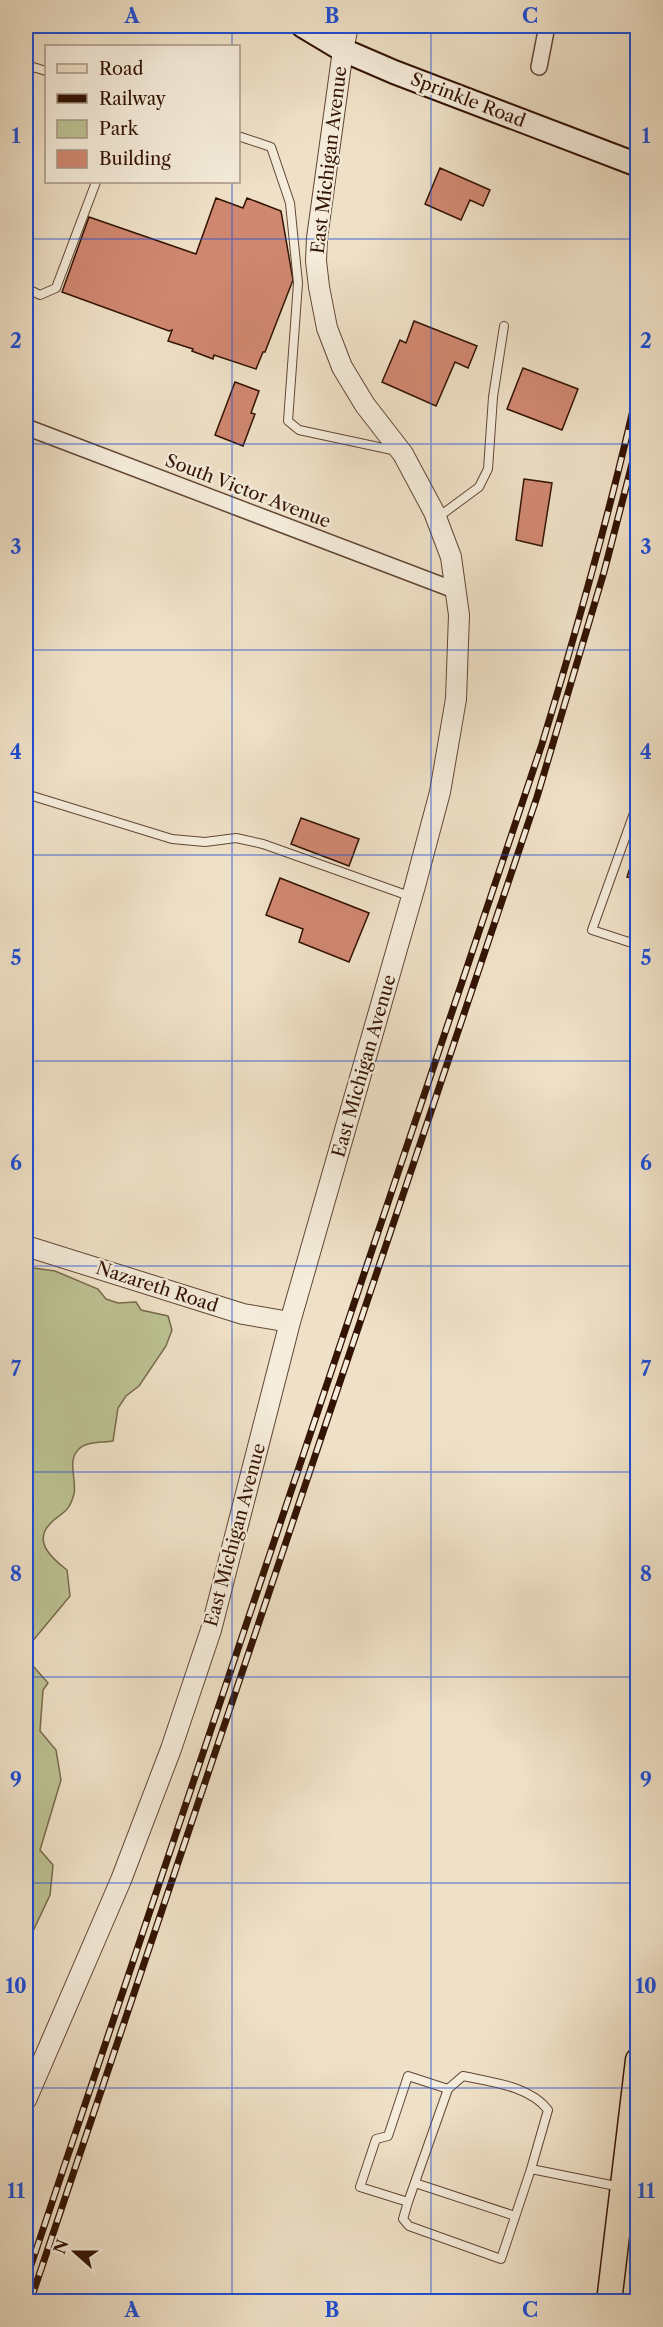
<svg xmlns="http://www.w3.org/2000/svg" width="663" height="2327" font-family="'Libre Caslon Text',serif">
<style>
.green{fill:#bcc293;stroke:#786a4b;stroke-width:1.5}
.building{fill:#d18871;stroke:#331303;stroke-width:1.5}
.lines{fill:none;stroke-linecap:round;stroke-linejoin:round}
.service-casing{stroke:#624634;stroke-width:10}
.minor-casing{stroke:#624634;stroke-width:18}
.tertiary-casing{stroke:#624634;stroke-width:22}
.secondary-casing{stroke:#331303;stroke-width:26}
.primary-casing{stroke:#331303;stroke-width:27}
.path{stroke:#331303;stroke-width:3;stroke-dasharray:1.5 3;stroke-linecap:butt}
.service{stroke:#f5ecdb;stroke-width:8}
.minor{stroke:#f5ecdb;stroke-width:15}
.tertiary{stroke:#f5ecdb;stroke-width:20}
.secondary{stroke:#f5ecdb;stroke-width:22}
.primary{stroke:#efe1c7;stroke-width:24}
.rail-casing{stroke:#331303;stroke-width:7}
.rail{stroke:#f5ecdb;stroke-width:4.5;stroke-dasharray:14;stroke-linecap:butt}
.grid{fill:none;stroke:#1d4ed8;stroke-width:1.5;stroke-opacity:0.55}
.labels{text-anchor:middle;dominant-baseline:central;stroke-width:4.5;stroke-linejoin:round;paint-order:stroke}
.street-label{font-size:18px;fill:#331303;stroke:#f5ecdb}
.neatline{fill:none;stroke:#1d4ed8;stroke-width:2}
.grid-label{font-size:20px;text-anchor:middle;font-weight:bold;fill:#1d4ed8}
</style>
<rect width="100%" height="100%" fill="#efe1c7"/>
<filter id="stains"><feTurbulence type="fractalNoise" baseFrequency=".00333" numOctaves="4"/><feColorMatrix values="0 0 0 0 .2 0 0 0 0 .09 0 0 0 0 .02 0 0 0 .5 -.17"/></filter>
<radialGradient id="worn" r=".72"><stop offset=".6" stop-color="#630" stop-opacity="0"/><stop offset="1" stop-color="#630" stop-opacity=".3"/></radialGradient>
<!-- green -->
<path class="green" d="M26 1267 55 1271 98 1289 106 1299 118 1303 136 1302 141 1310 168 1316 172 1330 166 1346 139 1386 126 1396 118 1408 113 1441C102 1443 86 1441 78 1450 67 1461 77 1480 74 1494 68 1516 60 1512 49 1525 33 1543 54 1560 67 1570L70 1596 26 1649Z
M26 1658 48 1683 43 1690 40 1731 56 1750 61 1780 40 1850 53 1865 50 1895 26 1946Z"/>
<!-- building -->
<path class="building" d="M440 168 490 190 483 206 470 200 461 220 425 204Z
M216 198 243 208 247 198 281 211 293 280 265 352H263L256 369 214 355 213 359 192 351 193 349 168 341 172 330 169 331 62 292 89 217 196 254Z
M414 321 477 346 468 368 455 362 436 406 382 382 400 340 406 343Z
M523 368 578 389 562 430 507 409Z
M235 382 259 391 251 413 255 414 243 446 215 435Z
M524 479 552 483 542 546 516 540Z
M301 818 359 839 349 866 291 844Z
M638 843V880L627 877Z
M280 878 369 913 349 962 299 942 303 929 266 915Z"/>
<g class="lines">
<!-- service casing -->
<g class="service-casing">
<path id="service" d="M26 75 33 67 46 71
M238 136 271 147 290 203 298 283 288 421 299 430 397 451
M26 288 40 295 56 288 96 182
M437 518 479 487 488 469 493 397 504 326
M26 794 172 839 205 842 236 838 263 844 412 897
M638 802 592 930 638 945
M531 2169 548 2110C530 2086 491 2082 463 2076L448 2089 408 2076 388 2136 376 2139 360 2187 408 2202 403 2219 409 2226 501 2259 531 2169 621 2187
M415 2183 515 2216
M408 2202 448 2089"/>
</g>
<!-- minor casing -->
<g class="minor-casing">
<path id="minor" d="M539 67 547 26
M26 427 457 591"/>
</g>
<!-- tertiary casing -->
<g class="tertiary-casing">
<path id="tertiary" d="M26 1246 243 1314 290 1322
M26 2100 121 1880 171 1749 211 1630 290 1322 415 886 440 792 456 699 459 615 451 557 434 512 403 454 365 405 342 367 327 328 319 287 316 261 317 238 343 50 348 26"/>
</g>
<!-- secondary casing -->
<g class="secondary-casing">
<path id="secondary" d="M303 26 343 50 394 72 638 165"/>
</g>
<!-- primary casing -->
<g class="primary-casing">
<path id="primary" d="M609 2302 638 2060"/>
</g>
<!-- path -->
<path class="path" d="M637 2302 638 2295"/>
<!-- service -->
<use href="#service" class="service"/>
<!-- minor -->
<use href="#minor" class="minor"/>
<!-- tertiary -->
<use href="#tertiary" class="tertiary"/>
<!-- secondary -->
<use href="#secondary" class="secondary"/>
<!-- primary -->
<use href="#primary" class="primary"/>
<!-- rail casing -->
<g class="rail-casing">
<path id="rail" d="M26 2280 542 744C578 626 611 508 638 388
M30 2302 537 797 604 572 638 441"/>
</g>
<!-- rail -->
<use href="#rail" class="rail"/>
</g>
<!-- grid -->
<path class="grid" d="M232 26V46M431 26V2302M232 182V2302M26 239H638M26 444H638M26 650H638M26 855H638M26 1061H638M26 1266H638M26 1472H638M26 1677H638M26 1883H638M26 2088H638"/>
<g class="labels">
<!-- street labels -->
<g class="street-label">
<text transform="translate(468 100) rotate(21)">Sprinkle Road</text>
<text transform="translate(329 160) rotate(-83)">East Michigan Avenue</text>
<text transform="translate(248 491) rotate(21)">South Victor Avenue</text>
<text transform="translate(364 1066) rotate(-74)">East Michigan Avenue</text>
<text transform="translate(157 1287) rotate(18)">Nazareth Road</text>
<text transform="translate(235 1535) rotate(-75)">East Michigan Avenue</text>
</g>
</g>
<!-- margin -->
<rect width="663" height="2327" fill="none" stroke="#efe1c7" stroke-width="66"/>
<!-- legend -->
<rect x="45" y="45" width="195" height="138" fill="#f5ecdb" stroke="#a79585" stroke-width="1.5"/>
<rect x="57" y="64" width="30" height="9" fill="#efe1c7" stroke="#a79585" stroke-width="1.5"/>
<text x="99" y="75" font-size="18" fill="#331303">Road</text>
<rect x="57" y="94" width="30" height="9" fill="#331303" stroke="#a79585" stroke-width="1.5"/>
<text x="99" y="105" font-size="18" fill="#331303">Railway</text>
<rect x="57" y="120" width="30" height="18" fill="#bcc293" stroke="#a79585" stroke-width="1.5"/>
<text x="99" y="135" font-size="18" fill="#331303">Park</text>
<rect x="57" y="150" width="30" height="18" fill="#d18871" stroke="#a79585" stroke-width="1.5"/>
<text x="99" y="165" font-size="18" fill="#331303">Building</text>
<!-- north arrow -->
<g transform="translate(75 2252) rotate(291)" stroke="#f5ecdb" stroke-width="4.5" paint-order="stroke">
<path d="M0-4.5L10 22L0 15L-10 22Z" fill="#331303"/>
<text y="-9" font-size="16" font-weight="bold" text-anchor="middle" fill="#331303">N</text>
</g>
<rect x="33" y="33" width="597" height="2261" class="neatline"/>
<g class="grid-label">
<text x="132" y="23">A</text>
<text x="332" y="23">B</text>
<text x="530" y="23">C</text>
<text x="16" y="143">1</text>
<text x="646" y="143">1</text>
<text x="16" y="348">2</text>
<text x="646" y="348">2</text>
<text x="16" y="554">3</text>
<text x="646" y="554">3</text>
<text x="16" y="759">4</text>
<text x="646" y="759">4</text>
<text x="16" y="965">5</text>
<text x="646" y="965">5</text>
<text x="16" y="1170">6</text>
<text x="646" y="1170">6</text>
<text x="16" y="1376">7</text>
<text x="646" y="1376">7</text>
<text x="16" y="1581">8</text>
<text x="646" y="1581">8</text>
<text x="16" y="1787">9</text>
<text x="646" y="1787">9</text>
<text x="16" y="1993">10</text>
<text x="646" y="1993">10</text>
<text x="16" y="2198">11</text>
<text x="646" y="2198">11</text>
<text x="132" y="2317">A</text>
<text x="332" y="2317">B</text>
<text x="530" y="2317">C</text>
</g>
<rect width="100%" height="100%" filter="url(#stains)"/>
<rect width="100%" height="100%" fill="url(#worn)"/>
</svg>
